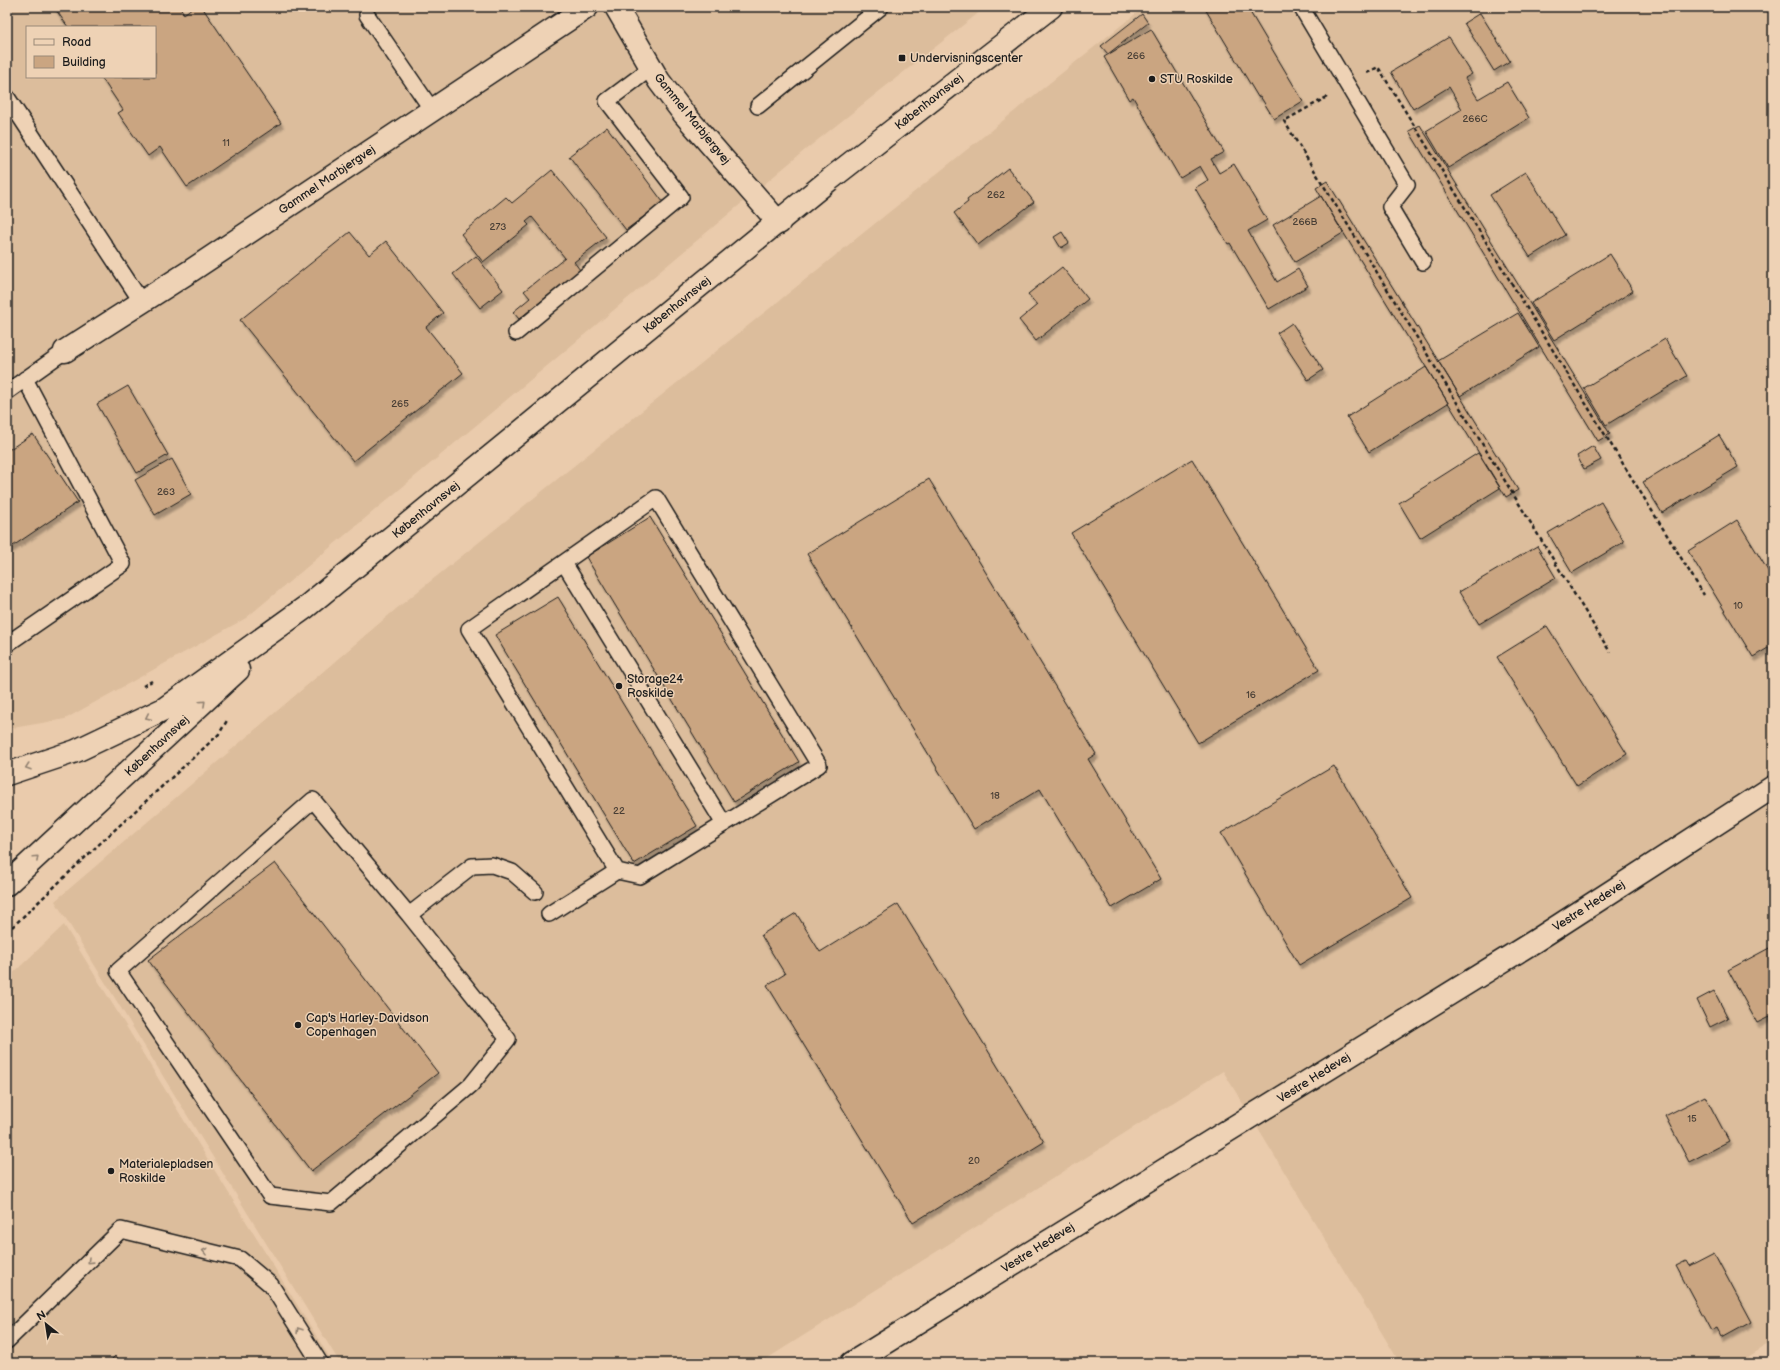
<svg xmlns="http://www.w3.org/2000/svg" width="1780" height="1370" font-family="'Balsamiq Sans',sans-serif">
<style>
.built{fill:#dcbd9c;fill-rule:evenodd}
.building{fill:#caa581;stroke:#1c1c1c;filter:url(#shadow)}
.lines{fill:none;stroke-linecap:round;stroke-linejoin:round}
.service-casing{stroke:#1c1c1c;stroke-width:18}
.minor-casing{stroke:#1c1c1c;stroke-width:25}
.secondary-casing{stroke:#1c1c1c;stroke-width:25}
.path{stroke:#1c1c1c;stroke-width:2.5;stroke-dasharray:4 3;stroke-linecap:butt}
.service{stroke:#eed2b5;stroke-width:15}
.minor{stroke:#eed2b5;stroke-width:22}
.secondary{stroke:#eed2b5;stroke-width:22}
.oneway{stroke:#908070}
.poi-dot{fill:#1c1c1c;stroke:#eed2b5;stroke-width:1.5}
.labels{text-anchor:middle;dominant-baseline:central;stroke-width:3;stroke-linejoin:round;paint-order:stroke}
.number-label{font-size:10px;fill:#483e35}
.poi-label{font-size:12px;fill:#1c1c1c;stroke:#eed2b5;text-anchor:start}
.street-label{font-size:12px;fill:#1c1c1c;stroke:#eed2b5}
</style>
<defs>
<filter id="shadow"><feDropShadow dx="2.5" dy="4.5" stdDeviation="1" flood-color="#0004"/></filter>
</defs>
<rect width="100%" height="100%" fill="#eacbac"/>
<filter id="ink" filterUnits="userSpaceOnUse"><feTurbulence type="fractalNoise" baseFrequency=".025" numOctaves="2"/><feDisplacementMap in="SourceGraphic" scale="8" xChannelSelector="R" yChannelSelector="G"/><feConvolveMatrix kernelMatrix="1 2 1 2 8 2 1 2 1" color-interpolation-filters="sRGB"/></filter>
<g filter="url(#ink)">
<!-- built -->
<path class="built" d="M7 7H986L805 150 246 618 65 719 7 729ZM27 27H155V77H27Z
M1144 7H1773V1341L1737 1363H1400L1223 1071 760 1363H340L55 901 396 609Z
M64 925 333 1363H7V979Z"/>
<!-- building -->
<path class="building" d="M54 7H180L184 14 193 7H202L281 123 187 187 160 147 148 156 118 113 123 110 101 77H155V27H68Z
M1204 7H1247L1303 101 1274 119 1260 96 1258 97Z
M1480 13 1510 61 1494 71 1464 23Z
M1142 14 1148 23 1108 54 1101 46Z
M1151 29 1224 152 1211 159 1219 173 1234 164 1267 220 1248 231 1277 282 1298 269 1308 286 1269 309 1230 243 1228 244 1195 188 1208 180 1200 166 1180 178 1133 97 1129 100 1104 57Z
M1449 37 1472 74 1465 78 1478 99 1507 82 1529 118 1448 168 1426 131 1462 109 1449 87 1413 109 1391 72Z
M1420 125 1610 434 1598 441 1409 131Z
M607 127 663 202 626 230 569 156Z
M1008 168 1034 202 978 245 954 213 968 202 967 200Z
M552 170 606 237 574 262 580 270 519 319 513 312 530 298 524 291 565 258 532 217 526 222 529 225 483 262 461 234 506 197 512 203Z
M1526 172 1565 235 1530 257 1490 195Z
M1327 181 1518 490 1506 497 1316 188Z
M1321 196 1343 233 1295 262 1273 225Z
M350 232 369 255 386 241 443 313 426 327 463 373 353 461 240 320Z
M1062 232 1069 243 1061 248 1054 237Z
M1610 254 1633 291 1554 340 1531 303Z
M476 256 503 290 480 308 453 274Z
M1062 267 1088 299 1036 341 1019 320 1037 305 1028 294Z
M1518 313 1539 347 1460 396 1438 361Z
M1292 323 1323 370 1308 380 1277 333Z
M1665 339 1687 376 1606 425 1584 388Z
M1426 367 1448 403 1369 452 1347 417Z
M128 386 168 455 137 473 97 404Z
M33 434 78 502 7 550V451Z
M1719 435 1738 467 1662 513 1643 482Z
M1593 446 1601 460 1584 469 1577 456Z
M1478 453 1500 488 1420 538 1399 503Z
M172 459 191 494 155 515 135 480Z
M1192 459 1319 670 1198 743 1071 533Z
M929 479 1096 754 1088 759 1161 879 1112 908 1040 789 974 829 807 554Z
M1601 502 1624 542 1572 573 1548 533Z
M650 517 799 762 734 802 586 557Z
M1737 520 1773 579V645L1753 657 1688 551Z
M1537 546 1556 578 1479 624 1459 592Z
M558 597 697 826 634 864 495 635Z
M1547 626 1627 754 1577 786 1497 657Z
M1334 766 1412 898 1299 965 1221 833Z
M275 863 438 1073 311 1171 148 960Z
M898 904 1044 1142 913 1223 767 985 785 974 761 935 796 913 820 952Z
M1773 946V1015L1757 1023 1728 970Z
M1714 991 1728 1018 1710 1027 1697 1000Z
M1705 1096 1729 1141 1689 1162 1665 1116Z
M1714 1253 1751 1322 1722 1338 1717 1328 1711 1331 1676 1266 1686 1261 1689 1266Z
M115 1356 121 1363H108Z"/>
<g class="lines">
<!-- service casing -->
<g class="service-casing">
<path id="service" d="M1301 7 1407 185 1390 207 1423 262
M367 15 432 110
M7 97 141 301
M758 106 881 7
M516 333 681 197 607 101 651 68
M7 392 65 351
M564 563 724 824
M7 644 123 564 25 379
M549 914 617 871 640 876 819 765 656 498 469 629 617 871
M409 915 508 1039 471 1085 331 1203 270 1196 118 971 313 800 409 915 472 866 492 865 512 872 535 892
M7 1341 121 1230 240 1259 271 1285 320 1363"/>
</g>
<!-- minor casing -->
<g class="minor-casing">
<path id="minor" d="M616 7 659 81 684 114 779 223
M65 351 192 270 587 7
M852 1363 1535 941 1773 787"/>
</g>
<!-- secondary casing -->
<g class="secondary-casing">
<path id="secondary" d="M7 774 76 751 164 709 306 607 829 180 1051 7
M7 884 238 670"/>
</g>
<!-- path -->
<path class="path" d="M1367 73 1378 67 1704 595
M1327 97 1284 121 1610 652
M143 686 152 681
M7 932 95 848 219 734 228 719"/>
<!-- service -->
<use href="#service" class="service"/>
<!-- minor -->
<use href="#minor" class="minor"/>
<!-- secondary -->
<use href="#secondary" class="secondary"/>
</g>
<!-- one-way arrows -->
<defs><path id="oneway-chevron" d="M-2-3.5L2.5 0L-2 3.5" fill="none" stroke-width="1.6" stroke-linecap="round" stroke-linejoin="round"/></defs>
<g class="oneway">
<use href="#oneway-chevron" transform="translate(203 703) rotate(-43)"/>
<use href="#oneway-chevron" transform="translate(148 717) rotate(155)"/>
<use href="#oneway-chevron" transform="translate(28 767) rotate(161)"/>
<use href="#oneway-chevron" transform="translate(36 858) rotate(-43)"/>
<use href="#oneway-chevron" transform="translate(205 1251) rotate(-166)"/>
<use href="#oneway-chevron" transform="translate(90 1261) rotate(136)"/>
<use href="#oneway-chevron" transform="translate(299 1330) rotate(-122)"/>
</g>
</g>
<!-- markers -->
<g class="poi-dot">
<rect x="898" y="54" width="8" height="8" rx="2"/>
<circle cx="1152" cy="79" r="4"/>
<circle cx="619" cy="686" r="4"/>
<circle cx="298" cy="1025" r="4"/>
<circle cx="111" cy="1171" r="4"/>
</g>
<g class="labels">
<!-- number labels -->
<g class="number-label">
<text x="1136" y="56">266</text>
<text x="1475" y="119">266C</text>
<text x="226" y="143">11</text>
<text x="996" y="195">262</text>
<text x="1305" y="222">266B</text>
<text x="498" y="227">273</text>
<text x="400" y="404">265</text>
<text x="166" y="492">263</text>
<text x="1738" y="606">10</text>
<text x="1251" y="695">16</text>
<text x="995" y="796">18</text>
<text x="619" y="811">22</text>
<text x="1692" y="1119">15</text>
<text x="974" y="1161">20</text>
</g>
<!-- poi labels -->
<g class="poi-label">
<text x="910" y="58">Undervisningscenter</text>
<text x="1160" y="79">STU Roskilde</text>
<text x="627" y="679">Storage24<tspan x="627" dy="14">Roskilde</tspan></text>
<text x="306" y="1018">Cap's Harley-Davidson<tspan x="306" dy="14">Copenhagen</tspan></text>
<text x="119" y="1164">Materialepladsen<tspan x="119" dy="14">Roskilde</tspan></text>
</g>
<!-- street labels -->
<g class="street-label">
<text transform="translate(929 102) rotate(-38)">Københavnsvej</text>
<text transform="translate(692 119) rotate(51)">Gammel Marbjergvej</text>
<text transform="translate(327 180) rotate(-34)">Gammel Marbjergvej</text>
<text transform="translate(677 305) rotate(-39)">Københavnsvej</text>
<text transform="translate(426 510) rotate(-39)">Københavnsvej</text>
<text transform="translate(157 746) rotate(-43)">Københavnsvej</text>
<text transform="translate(1589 906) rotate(-33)">Vestre Hedevej</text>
<text transform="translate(1314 1078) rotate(-32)">Vestre Hedevej</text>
<text transform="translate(1038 1248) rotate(-32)">Vestre Hedevej</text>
</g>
</g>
<!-- margin -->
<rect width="1780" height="1370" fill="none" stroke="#eed2b5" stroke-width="24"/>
<rect x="12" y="12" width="1756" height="1346" fill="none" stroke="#1c1c1c" stroke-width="1.5" filter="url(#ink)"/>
<!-- legend -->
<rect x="26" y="26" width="130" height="52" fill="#eed2b5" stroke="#9a8978"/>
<rect x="34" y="39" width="20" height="6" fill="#eed2b5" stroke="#9a8978"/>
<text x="62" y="46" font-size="12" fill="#1c1c1c">Road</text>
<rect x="34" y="56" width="20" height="12" fill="#caa581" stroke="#9a8978"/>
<text x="62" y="66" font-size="12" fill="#1c1c1c">Building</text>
<!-- north arrow -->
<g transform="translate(46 1324) rotate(330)" stroke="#eed2b5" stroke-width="3" paint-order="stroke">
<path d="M0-3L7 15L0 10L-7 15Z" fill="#1c1c1c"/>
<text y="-6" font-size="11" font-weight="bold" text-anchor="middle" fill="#1c1c1c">N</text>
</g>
</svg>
